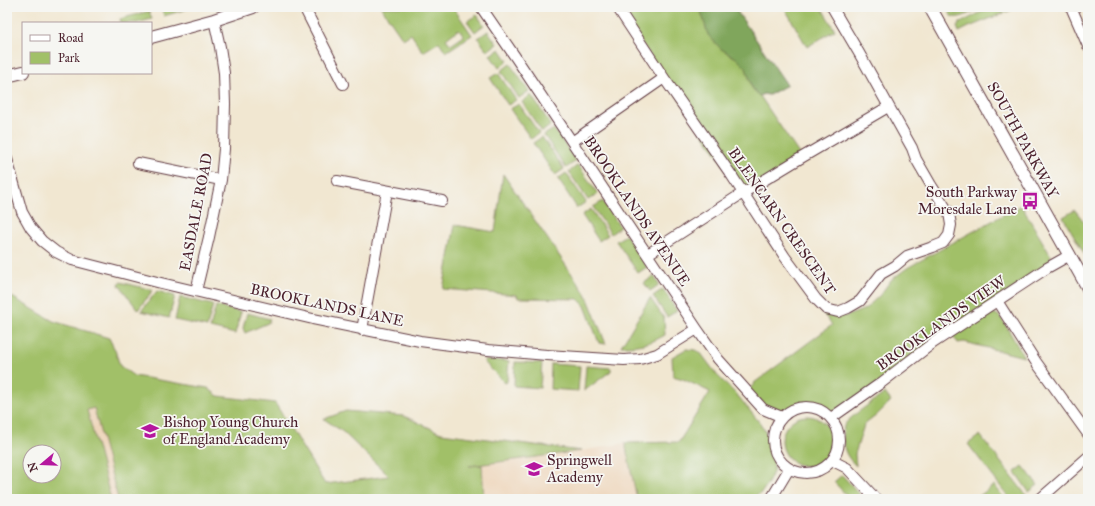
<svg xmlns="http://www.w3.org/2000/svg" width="1095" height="506" font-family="'IM FELL Great Primer',serif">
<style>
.built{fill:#eed6bb;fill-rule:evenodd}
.green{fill:#a1c068;stroke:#76704a;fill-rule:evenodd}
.forest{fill:#80a65c;stroke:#656244}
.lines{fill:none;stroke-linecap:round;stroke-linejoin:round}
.minor-casing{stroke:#633d44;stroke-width:12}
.tertiary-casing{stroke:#633d44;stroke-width:14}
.minor{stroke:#fff;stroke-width:10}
.tertiary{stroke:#fff;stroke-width:12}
.labels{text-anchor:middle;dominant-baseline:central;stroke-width:3.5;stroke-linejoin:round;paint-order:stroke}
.street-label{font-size:15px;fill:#4a1f2b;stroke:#f6f6f2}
.poi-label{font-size:15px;fill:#4a1f2b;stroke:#f6f6f2;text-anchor:start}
</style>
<rect width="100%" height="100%" fill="#f6f6f2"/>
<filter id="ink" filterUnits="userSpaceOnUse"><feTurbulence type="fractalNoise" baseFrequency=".025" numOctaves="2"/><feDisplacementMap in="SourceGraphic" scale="8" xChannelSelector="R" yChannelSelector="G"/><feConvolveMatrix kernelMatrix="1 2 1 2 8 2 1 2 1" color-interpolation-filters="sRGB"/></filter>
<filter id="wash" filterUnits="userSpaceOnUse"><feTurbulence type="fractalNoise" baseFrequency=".012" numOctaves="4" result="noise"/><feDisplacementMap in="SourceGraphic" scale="16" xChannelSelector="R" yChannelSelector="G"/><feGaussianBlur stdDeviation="0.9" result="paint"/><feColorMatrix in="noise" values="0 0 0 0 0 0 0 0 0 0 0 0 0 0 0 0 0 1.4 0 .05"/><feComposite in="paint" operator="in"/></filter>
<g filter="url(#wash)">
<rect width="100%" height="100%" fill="#f1e7d1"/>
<!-- built -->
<path class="built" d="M7 362 159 390 275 403 325 484 581 451 625 443 637 499H7ZM30 452H54V476H30Z"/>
<!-- green -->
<path class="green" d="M161 7H190V8L164 16Z
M381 7H453L472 35 446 52 439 42 423 52 411 34 403 39ZM459 29 464 36 451 45 446 39Z
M617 7H734L787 85 769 95 763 94 760 96 801 157 743 193Z
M784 7H821L835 30 807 47Z
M946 7C958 19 961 10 972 7 975 6 979 7 982 7 972 12 962 19 952 17Z
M991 7H1019L969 27 959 32 957 27 960 23Z
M149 11 152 19 137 23H121L120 19Z
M477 15 484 25 475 32 467 21Z
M488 31 497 44 487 51 478 38Z
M500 49 508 61 499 68 490 55Z
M510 64 529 91 519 98 501 71Z
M498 73 516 100 508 105 490 78Z
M531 95 551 125 542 132 522 102Z
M519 104 539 133 531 139 510 109Z
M554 129 576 161 566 168 544 135Z
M542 137 564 169 555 175 533 143Z
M578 165 598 194 588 200 569 172Z
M566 173 586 202 577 208 558 179Z
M503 174 587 296 606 344 599 343 585 306 578 299 518 298 517 295 443 289 455 225 495 232Z
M603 201 620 227 611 234 593 207Z
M1021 205 1051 256 1047 268 831 418C817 404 797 404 782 417L746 391 755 384 754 383 832 325 822 312 832 315 847 316 865 309 880 295 891 280 907 268Z
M591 209 608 235 599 241 582 215Z
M1075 210 1088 227V260L1063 217Z
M626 235 647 267 638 273 616 241Z
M654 276 659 285 650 291 644 283Z
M120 282 153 290 138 310 119 285Z
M663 289 677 311 667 317 653 296Z
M157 291 175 296 169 318 141 311Z
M7 294 53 321 109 338 115 350 120 366 134 376 208 388 218 396 275 403 325 484 389 476 343 432 324 419 346 411 404 416 441 433 581 451 469 466 482 465 484 499H118L94 408 87 410 111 499H7ZM30 452H54V476H30Z
M180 297 213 305 207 327 175 320Z
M650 298 664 318 665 335C650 344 639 346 621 346Z
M216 306 241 312 235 334 210 328Z
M247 313 270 319 268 323 245 333 243 328Z
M987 313C994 313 998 314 1002 319L1024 357 964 342 958 343 952 335Z
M686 349 695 350 700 352 717 375 738 396 760 423 768 436V445L774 460V465L773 472 768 483 762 492 752 499H637L625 443 679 442 710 392 683 379 673 376 672 357Z
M485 360 509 361 507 382 505 383 484 362Z
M515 362 542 363 540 388 514 386Z
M551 364 580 366 578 391 550 389Z
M586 366 611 368V371L584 391Z
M885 393 891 401 877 415 864 425 855 454 856 466C847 457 844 452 843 439 843 435 843 430 844 426 847 418 877 399 885 393Z
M782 441a25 25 0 1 1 50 0a25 25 0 1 1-50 0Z
M980 435 1026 495 1021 499H1010L968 444Z
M1023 466 1038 485 1029 492 1015 472Z
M842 475 864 499H850L834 482Z
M994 485 1005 499H980L978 497Z"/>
<!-- forest -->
<path class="forest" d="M701 7H734L787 85 769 95 763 94 759 96 752 88 746 68 736 58 721 49 708 35 701 11Z"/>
</g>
<g filter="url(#ink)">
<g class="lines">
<!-- minor casing -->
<g class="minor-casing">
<path id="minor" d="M304 7 343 84
M481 7 516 58 697 329 718 359 763 409 782 417
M617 7 664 78 732 176 785 257 816 299 826 309 838 312 848 308 860 301 881 274 895 266 907 256 933 247 943 243 949 235 951 225 949 213 931 185 916 159 912 148 859 53 832 7
M1071 7 1088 46
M572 142 664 78
M7 159 22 212 31 228 42 241 56 252 72 260 161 283 313 319 420 341 488 350 547 355 624 360 640 359 657 354 697 329
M138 163 221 180
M337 181 442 201
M648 254 743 193 794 162 888 107
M196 291 209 237 221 180 224 149 225 104 224 73 220 47 214 20
M997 301 1036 362 1088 434
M362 330 387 191
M773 440a33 33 0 1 1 66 0a33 33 0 1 1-66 0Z
M831 418 881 383 933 343 1047 268 1070 255
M833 461 847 468 876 499
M771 499 789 469
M1040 499 1088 457"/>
</g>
<!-- tertiary casing -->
<g class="tertiary-casing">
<path id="tertiary" d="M930 7 1088 288
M151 37 214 20 253 7
M7 76 23 72"/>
</g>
<!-- minor -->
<use href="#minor" class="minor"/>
<!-- tertiary -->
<use href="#tertiary" class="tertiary"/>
</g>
</g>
<!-- icons -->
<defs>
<g id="bus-bare" transform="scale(1.38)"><path d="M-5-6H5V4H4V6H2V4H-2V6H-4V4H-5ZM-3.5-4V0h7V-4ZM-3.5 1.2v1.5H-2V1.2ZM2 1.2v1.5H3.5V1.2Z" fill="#b5179e" stroke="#f6f6f2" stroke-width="2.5" paint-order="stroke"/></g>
<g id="school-bare" transform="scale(1.38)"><path d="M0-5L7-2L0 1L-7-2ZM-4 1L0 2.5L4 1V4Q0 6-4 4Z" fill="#b5179e" stroke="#f6f6f2" stroke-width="2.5" paint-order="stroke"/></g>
</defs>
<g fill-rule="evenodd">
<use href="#bus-bare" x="1030" y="201"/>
<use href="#school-bare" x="150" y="431"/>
<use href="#school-bare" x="534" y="469"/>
</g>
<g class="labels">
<!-- street labels -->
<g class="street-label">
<text transform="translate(1023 140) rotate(61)">SOUTH PARKWAY</text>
<text transform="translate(637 211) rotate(56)">BROOKLANDS AVENUE</text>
<text transform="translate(196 212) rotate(-79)">EASDALE ROAD</text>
<text transform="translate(782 221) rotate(55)">BLENCARN CRESCENT</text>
<text transform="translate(327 305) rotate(12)">BROOKLANDS LANE</text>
<text transform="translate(941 323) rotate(-35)">BROOKLANDS VIEW</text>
</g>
<!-- poi labels -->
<g class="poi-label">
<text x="1017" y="192" text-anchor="end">South Parkway<tspan x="1017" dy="17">Moresdale Lane</tspan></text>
<text x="163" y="422">Bishop Young Church<tspan x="163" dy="17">of England Academy</tspan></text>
<text x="547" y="460">Springwell<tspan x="547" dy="17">Academy</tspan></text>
</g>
</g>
<!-- margin -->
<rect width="1095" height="506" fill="none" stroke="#f6f6f2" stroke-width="24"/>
<!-- legend -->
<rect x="22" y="22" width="130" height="52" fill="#f6f6f2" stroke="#b1a0a2"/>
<rect x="30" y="35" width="20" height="6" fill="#ffffff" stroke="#b1a0a2"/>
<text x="58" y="42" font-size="12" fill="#4a1f2b">Road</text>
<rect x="30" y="52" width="20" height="12" fill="#a1c068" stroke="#b1a0a2"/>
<text x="58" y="62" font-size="12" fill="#4a1f2b">Park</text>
<!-- north arrow -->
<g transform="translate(42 464) rotate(251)"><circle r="19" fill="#f6f6f2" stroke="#b1a0a2"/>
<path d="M0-3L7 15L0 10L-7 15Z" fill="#b5179e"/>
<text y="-6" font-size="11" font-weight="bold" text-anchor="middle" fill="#4a1f2b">N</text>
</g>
</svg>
